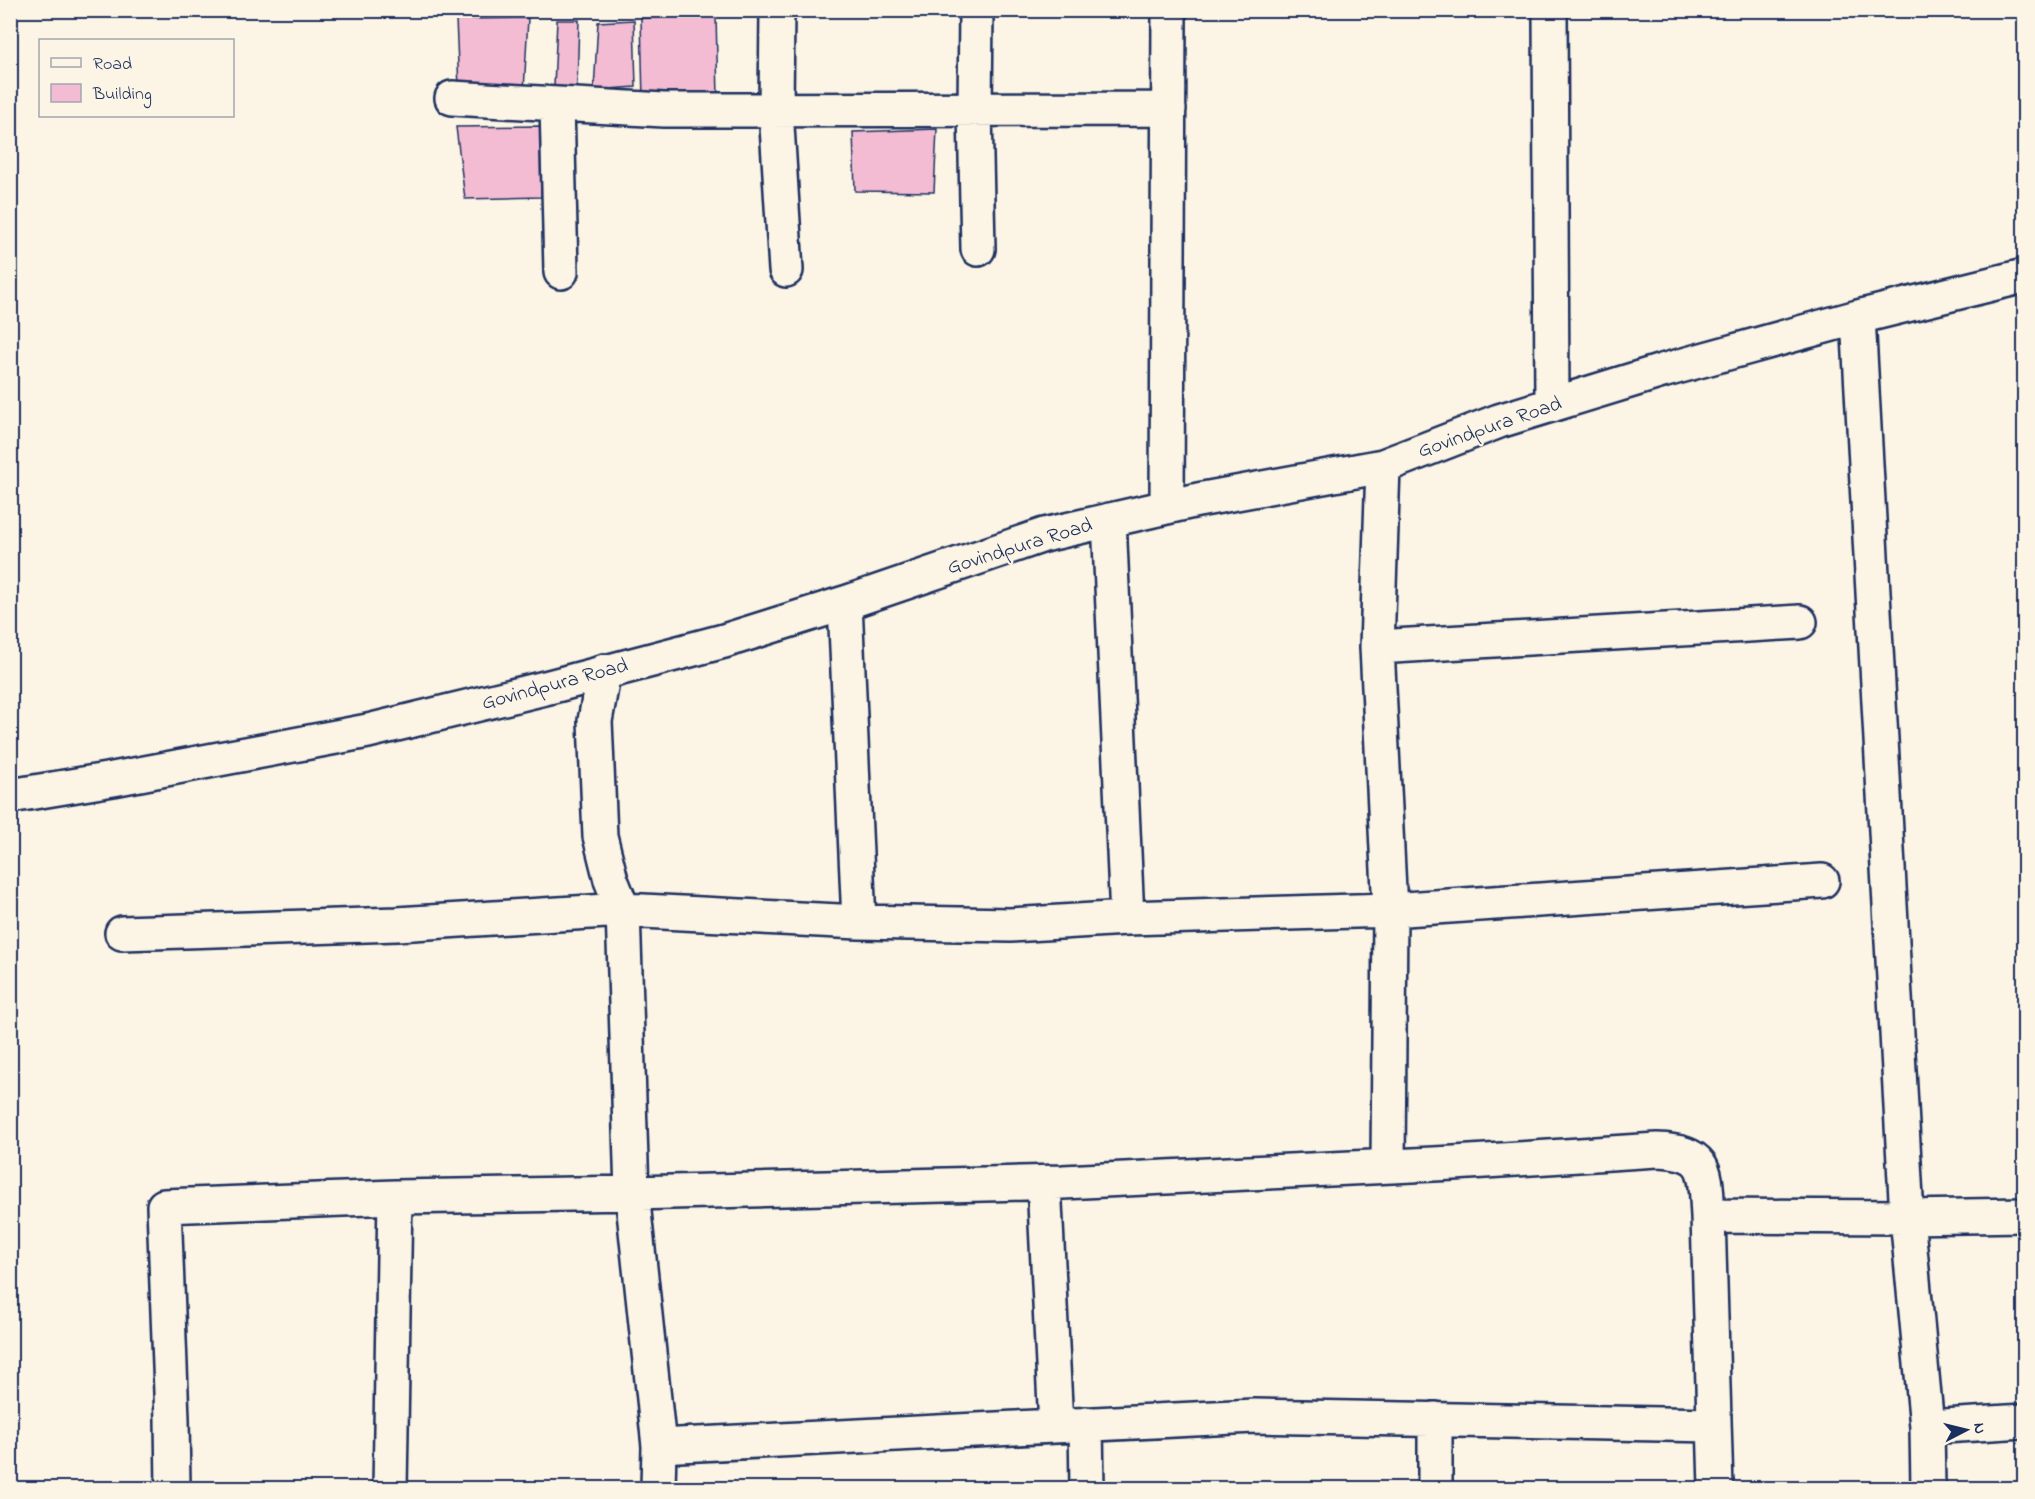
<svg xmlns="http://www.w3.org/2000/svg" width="2035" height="1499" font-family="'Indie Flower',sans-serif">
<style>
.building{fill:#f3bcd3;stroke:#1b2f5e;stroke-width:1.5}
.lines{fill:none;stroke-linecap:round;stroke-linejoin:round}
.minor-casing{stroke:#1b2f5e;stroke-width:38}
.minor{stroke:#fcf5e5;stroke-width:33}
.labels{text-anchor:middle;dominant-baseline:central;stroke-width:4.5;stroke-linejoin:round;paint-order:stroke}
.street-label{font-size:21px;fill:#1b2f5e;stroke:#fcf5e5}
</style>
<rect width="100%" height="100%" fill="#fcf5e5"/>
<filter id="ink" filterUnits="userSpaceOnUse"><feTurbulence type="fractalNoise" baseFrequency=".0167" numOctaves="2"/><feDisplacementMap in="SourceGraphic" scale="12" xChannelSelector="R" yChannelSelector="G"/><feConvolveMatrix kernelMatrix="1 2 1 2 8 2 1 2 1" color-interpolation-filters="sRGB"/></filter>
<g filter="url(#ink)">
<!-- building -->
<path class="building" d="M716 16 718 98 643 100 641 18Z
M528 18 524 91 459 88 456 19Z
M557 20H579L577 87H554Z
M634 20 636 87 594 90 598 22Z
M540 126 541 197 465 199 456 127Z
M937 129 934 192 855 191 853 132Z"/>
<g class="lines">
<!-- minor casing -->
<g class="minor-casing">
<path id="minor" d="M777 10 776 110 786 270
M976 10 975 110 978 249
M1550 10 1552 405
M452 98 664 110 1169 109
M557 104 561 272
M1858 317 1907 1217 1927 1427 1928 1488
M1167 507 1169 10
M1109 520 1127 918
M845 603 859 922
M1377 647 1800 622
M604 671 595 721 600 836 611 880 623 910 632 1193 659 1446 658 1488
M10 796 113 779 368 731 549 687 724 641 845 603 1044 535 1198 500 1383 466 1499 421 1662 371 1858 317 2024 276
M122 933 397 924 623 910 859 922 1010 925 1127 918 1390 910 1377 647 1383 466
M1388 1166 1390 910 1822 881
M1044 1183 1056 1426
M1708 1216 1716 1488
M1086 1424 1087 1488
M1927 1427 2024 1421
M659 1446 1254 1416 1714 1425
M173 1488 172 1419 164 1206 395 1197 632 1193 1063 1182 1454 1163 1657 1150C1710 1152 1705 1172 1708 1216L1907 1217 2024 1215
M390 1488 395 1197
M1435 1488V1419"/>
</g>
<!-- minor -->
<use href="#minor" class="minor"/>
</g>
</g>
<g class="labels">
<!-- street labels -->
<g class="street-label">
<text transform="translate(1490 428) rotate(-19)">Govindpura Road</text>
<text transform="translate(1020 547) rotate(-17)">Govindpura Road</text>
<text transform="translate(555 685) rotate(-15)">Govindpura Road</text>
</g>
</g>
<!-- margin -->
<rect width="2035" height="1499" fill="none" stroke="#fcf5e5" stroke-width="36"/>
<rect x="18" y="18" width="1999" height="1463" fill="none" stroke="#1b2f5e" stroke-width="2" filter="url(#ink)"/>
<!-- legend -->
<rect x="39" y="39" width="195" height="78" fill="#fcf5e5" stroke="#a2a6af" stroke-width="1.5"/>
<rect x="51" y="58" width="30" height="9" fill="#fcf5e5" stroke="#a2a6af" stroke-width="1.5"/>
<text x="93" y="69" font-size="18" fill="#1b2f5e">Road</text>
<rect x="51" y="84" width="30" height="18" fill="#f3bcd3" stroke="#a2a6af" stroke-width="1.5"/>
<text x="93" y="99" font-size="18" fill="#1b2f5e">Building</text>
<!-- north arrow -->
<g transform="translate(1966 1430) rotate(83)" stroke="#fcf5e5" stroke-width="4.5" paint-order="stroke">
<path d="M0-4.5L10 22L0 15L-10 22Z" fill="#1b2f5e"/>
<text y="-9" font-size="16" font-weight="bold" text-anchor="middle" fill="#1b2f5e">N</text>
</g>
</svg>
